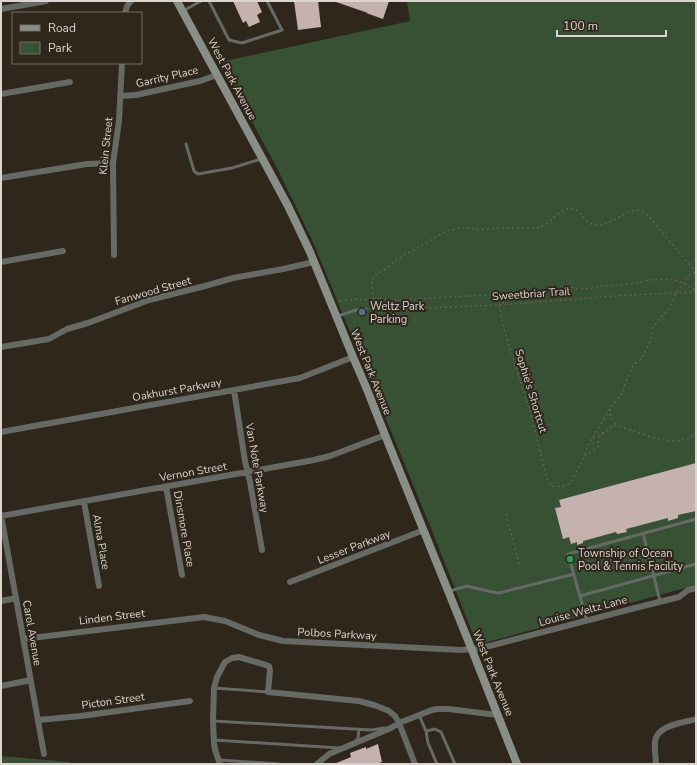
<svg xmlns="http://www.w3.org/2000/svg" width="697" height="765" font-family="'Nunito Sans',sans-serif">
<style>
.green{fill:#375134}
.building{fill:#c5b2ae}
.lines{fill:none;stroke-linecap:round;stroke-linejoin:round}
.path{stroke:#665d55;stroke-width:1.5;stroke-dasharray:2 3;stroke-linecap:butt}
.lane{stroke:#666a64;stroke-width:3}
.street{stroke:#666a64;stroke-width:6}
.secondary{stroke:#888f86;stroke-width:8}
.service-dot{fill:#5c6f8a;stroke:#2f261c;stroke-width:1.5}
.leisure-dot{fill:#2e9e5b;stroke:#2f261c;stroke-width:1.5}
.labels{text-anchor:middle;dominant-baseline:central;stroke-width:4;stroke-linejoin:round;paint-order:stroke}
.street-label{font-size:11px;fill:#dcd5cf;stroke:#2f261c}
.poi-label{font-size:11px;fill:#dcd5cf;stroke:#2f261c;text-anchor:start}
</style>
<rect width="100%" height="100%" fill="#2f261c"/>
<!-- green -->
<path class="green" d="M407 1H696V585L481 644H480L476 642 433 533 313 242 278 170 220 62 410 21Z
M1 756 70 762V764H1Z"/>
<!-- building -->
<path class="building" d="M233 1H257L262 12 257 15 260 22 249 27 246 21 243 23Z
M294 1H318L321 27 298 30Z
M336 1H389L383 19 366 13H368L336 2Z
M696 463V511L678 515V518L668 521V518L626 529 627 532 617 534 616 532 583 541V543L577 545V542L571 544 569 537 563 539 555 508 561 507 559 500Z
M378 744 382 762 376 764H334L351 757 350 753 366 747V749Z"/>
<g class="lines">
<!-- path -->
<path class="path" d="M340 301 355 299 373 300 381 298 390 300 489 295H496L503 297
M503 304 502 298 505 293H509L520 294 526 291 546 292 565 286C571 286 576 290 582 289 589 289 595 287 601 286 610 285 619 286 628 284 657 280 669 272 696 291
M499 305 505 333 529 408 548 482 553 486 561 487 568 484 573 479 584 457 588 445 597 431 611 407 623 392 625 383 632 368 635 364 642 358 650 341 653 327 670 307 676 293 684 281 688 276 696 272
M370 309 382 310 499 305 629 295 696 292
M374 309 372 281 374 276 377 274 387 268 396 260 447 231 460 228H470L477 230 488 229 495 228H537C550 225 555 213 567 209 581 205 583 223 594 225 606 227 620 215 632 211 636 210 640 210 643 212 651 217 656 226 662 232 674 246 685 259 696 272
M610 409C609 415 612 420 617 425
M593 438 604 432
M585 456 598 447 599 438 601 436 612 426H618C639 431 677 452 696 433
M506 514 520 568"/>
<!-- lane -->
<path class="lane" d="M209 1 229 40 242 43 282 30 267 1
M183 11 201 1
M186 144 194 171 198 174 232 168 261 159
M338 316 356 310 366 309
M643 533 660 601
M450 591 467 586 492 592 499 593 574 574
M580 596 696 564
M587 621 568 554 696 519
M214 688 268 692
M419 715 426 731 428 743 437 764
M213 721 371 730 384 728
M426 731 435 729 441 732 455 764
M214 740 340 748
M356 741 358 738 359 729
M219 760 279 764"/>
<!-- street -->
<path class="street" d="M1 9 46 1
M125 13 127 6 131 1
M1 94 70 82
M121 96 136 95 200 81 217 75
M1 178 87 164 113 163
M114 255 113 163 119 121 122 63
M1 262 63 251
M1 347 49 339 67 329 88 323 149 300 205 286 233 278 283 269 314 262
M234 390 245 461 250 482 262 550
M1 432 300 378 353 357
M166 487 182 575
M84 502 99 586
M1 515 44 754
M1 516 314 460 330 456 385 435
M290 582 424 530
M1 601 16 598
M23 639 204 617 225 621 259 635 283 641 461 650 482 648 635 608 679 597 688 590 696 588
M1 686 31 680
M38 720 81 716 190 701
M220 764 215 750 214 743 213 721 214 688 217 677 225 662 232 658 239 657 266 665 269 666 270 670 268 692 359 701 374 705 389 711 395 716 399 723 415 764
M317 764 329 754 391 728 399 723 432 710 437 709H448L498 715
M656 764C656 757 654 749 655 742 656 725 683 723 696 719"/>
<!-- secondary -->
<path class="secondary" d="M177 1 288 206 310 252 353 357 366 387 385 435 472 650 517 764"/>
</g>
<!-- markers -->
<circle class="service-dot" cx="362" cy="312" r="4"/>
<circle class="leisure-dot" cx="570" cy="559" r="4"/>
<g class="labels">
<!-- street labels -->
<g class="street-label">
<text transform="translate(167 77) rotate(-13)">Garrity Place</text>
<text transform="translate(232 79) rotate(62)">West Park Avenue</text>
<text transform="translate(106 146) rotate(-84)">Klein Street</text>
<text transform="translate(153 291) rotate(-16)">Fanwood Street</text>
<text transform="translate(531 294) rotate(-4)">Sweetbriar Trail</text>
<text transform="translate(371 372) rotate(68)">West Park Avenue</text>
<text transform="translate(177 390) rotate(-10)">Oakhurst Parkway</text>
<text transform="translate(531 391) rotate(73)">Sophie's Shortcut</text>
<text transform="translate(257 468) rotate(80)">Van Note Parkway</text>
<text transform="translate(193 472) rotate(-10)">Vernon Street</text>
<text transform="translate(184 529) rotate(80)">Dinsmore Place</text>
<text transform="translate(101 542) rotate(80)">Alma Place</text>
<text transform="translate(354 547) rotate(-21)">Lesser Parkway</text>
<text transform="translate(583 611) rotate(-15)">Louise Weltz Lane</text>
<text transform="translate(112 617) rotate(-7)">Linden Street</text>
<text transform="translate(32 633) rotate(80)">Carol Avenue</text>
<text transform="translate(337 634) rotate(3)">Polbos Parkway</text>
<text transform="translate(493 673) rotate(68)">West Park Avenue</text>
<text transform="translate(113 701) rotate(-8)">Picton Street</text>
</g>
<!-- poi labels -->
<g class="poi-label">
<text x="370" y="306">Weltz Park<tspan x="370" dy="13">Parking</tspan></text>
<text x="578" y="553">Township of Ocean<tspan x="578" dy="13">Pool &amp; Tennis Facility</tspan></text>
</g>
</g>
<!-- border -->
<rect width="697" height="765" fill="none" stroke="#dcd5cf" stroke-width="4"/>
<!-- legend -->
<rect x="12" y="12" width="130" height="52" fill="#2f261c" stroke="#746c64"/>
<rect x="20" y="25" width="20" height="6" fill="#888f86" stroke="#746c64"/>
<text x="48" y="32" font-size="12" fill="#dcd5cf">Road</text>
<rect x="20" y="42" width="20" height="12" fill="#375134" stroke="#746c64"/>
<text x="48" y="52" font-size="12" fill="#dcd5cf">Park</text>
<!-- scale -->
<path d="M557 30v6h109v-6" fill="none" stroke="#dcd5cf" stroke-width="2"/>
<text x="563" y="30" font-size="12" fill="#dcd5cf" stroke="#2f261c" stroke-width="3" paint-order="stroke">100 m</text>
</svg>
